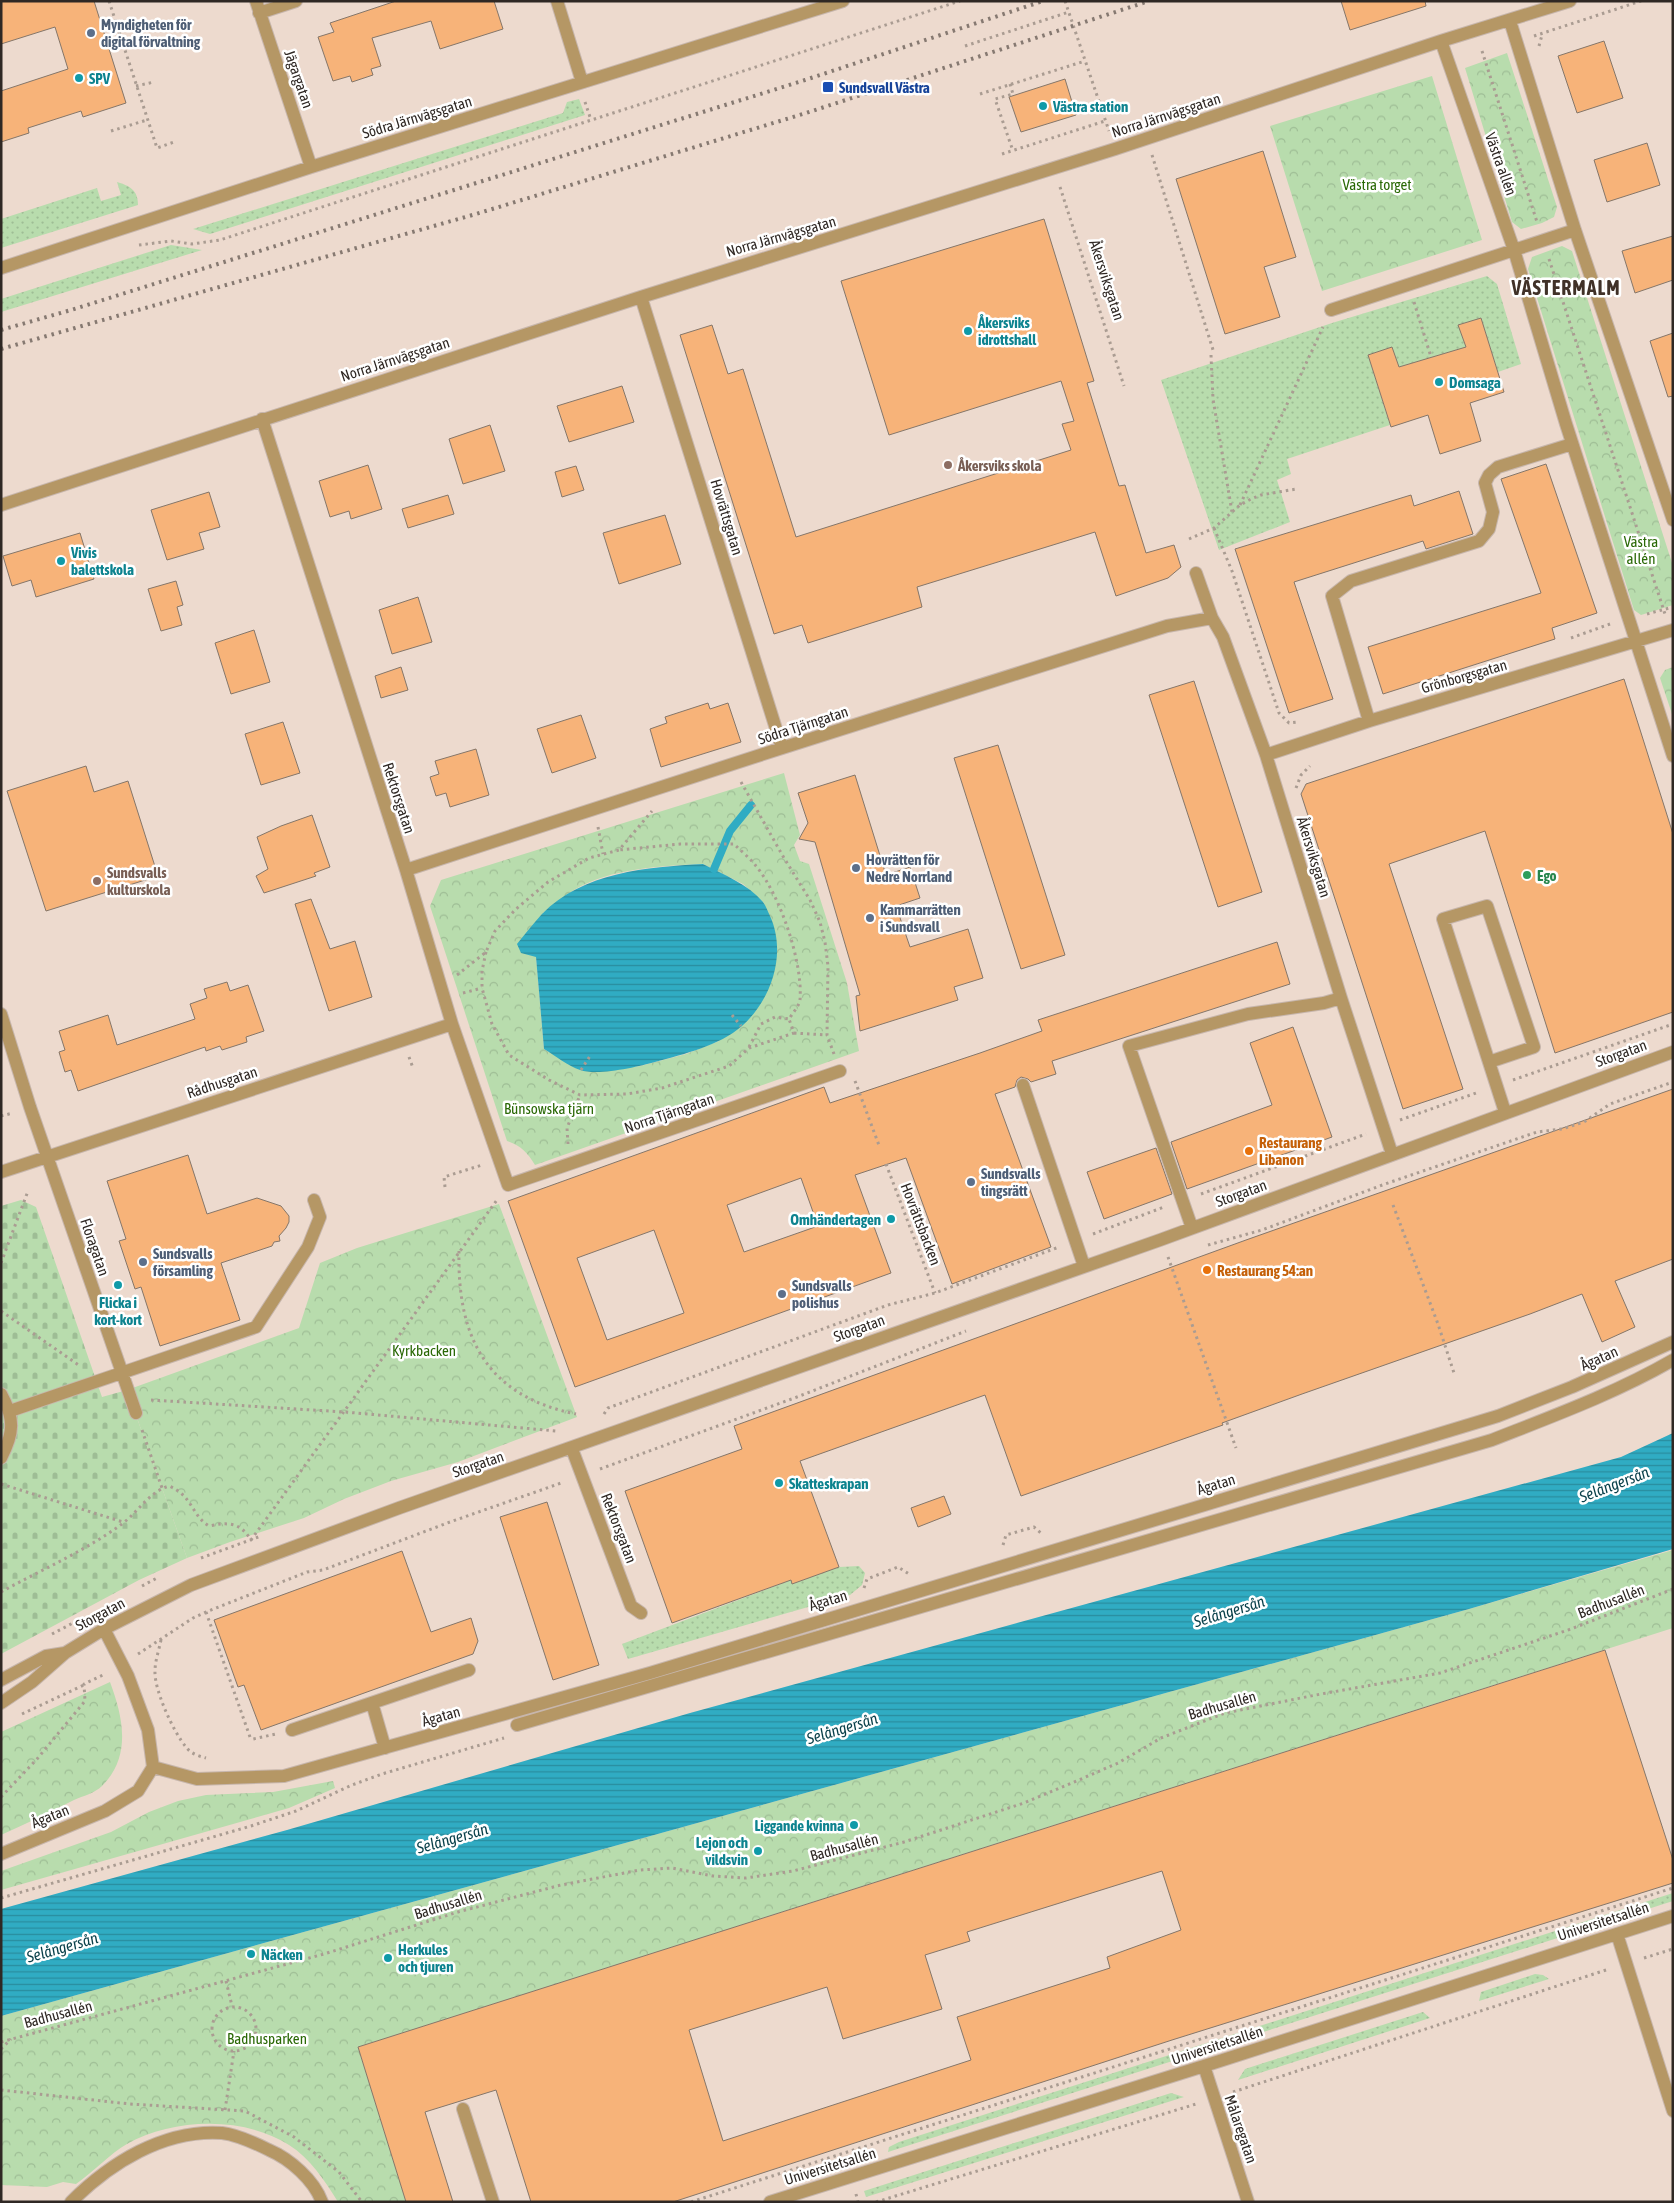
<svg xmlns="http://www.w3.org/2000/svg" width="1674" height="2203" font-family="'Asap Condensed',sans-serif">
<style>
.grass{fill:url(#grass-dots)}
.cemetery{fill:url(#cemetery-stones)}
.park{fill:url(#park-crowns);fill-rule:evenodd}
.water{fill:url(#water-rules)}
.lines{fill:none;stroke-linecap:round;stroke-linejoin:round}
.stream{stroke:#30acc3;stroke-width:8}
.building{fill:#f7b379;stroke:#857669;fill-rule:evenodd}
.minor-casing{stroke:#c7b6ac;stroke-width:14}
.path{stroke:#aa9c92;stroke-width:3;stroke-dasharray:2.5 4;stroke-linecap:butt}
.minor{stroke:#b59765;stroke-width:12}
.rail{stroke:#867971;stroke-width:4;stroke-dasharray:2.5 5;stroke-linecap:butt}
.service-dot{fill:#5c6f8a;stroke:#fff;stroke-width:2}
.culture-dot{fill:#0f9aa8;stroke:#fff;stroke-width:2}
.transit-dot{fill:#1a4fb4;stroke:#fff;stroke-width:2}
.education-dot{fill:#8d6e63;stroke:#fff;stroke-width:2}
.leisure-dot{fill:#2e9e5b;stroke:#fff;stroke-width:2}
.food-dot{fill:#e8710a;stroke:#fff;stroke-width:2}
.labels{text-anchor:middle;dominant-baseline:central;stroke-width:5;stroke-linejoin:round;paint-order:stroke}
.service-label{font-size:15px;font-weight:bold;fill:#4e5e75;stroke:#fff;text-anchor:start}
.culture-label{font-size:15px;font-weight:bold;fill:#0d838f;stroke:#fff;text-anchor:start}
.street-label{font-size:15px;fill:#2f2824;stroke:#fff}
.transit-label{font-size:15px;font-weight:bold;fill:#164399;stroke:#fff;text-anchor:start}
.park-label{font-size:15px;fill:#296805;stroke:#fff}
.education-label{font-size:15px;font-weight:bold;fill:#785e54;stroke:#fff;text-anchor:start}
.leisure-label{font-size:15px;font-weight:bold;fill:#27864d;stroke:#fff;text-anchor:start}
.food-label{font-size:15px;font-weight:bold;fill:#c56008;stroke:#fff;text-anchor:start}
.water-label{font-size:16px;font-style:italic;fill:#083f49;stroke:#fff}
.district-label{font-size:20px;font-weight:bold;letter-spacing:1px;fill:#403128;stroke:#fff}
</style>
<defs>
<pattern id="grass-dots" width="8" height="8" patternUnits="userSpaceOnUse" patternTransform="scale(1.25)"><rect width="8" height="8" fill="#b8dcad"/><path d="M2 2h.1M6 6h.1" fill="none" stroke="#9ebd95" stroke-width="1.8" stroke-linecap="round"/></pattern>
<pattern id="cemetery-stones" width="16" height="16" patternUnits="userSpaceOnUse" patternTransform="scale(1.25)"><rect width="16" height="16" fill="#b8dcad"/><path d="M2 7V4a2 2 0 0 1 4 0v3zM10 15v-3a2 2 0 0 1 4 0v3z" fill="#9ebd95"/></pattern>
<pattern id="park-crowns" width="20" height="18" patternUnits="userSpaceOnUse" patternTransform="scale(1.25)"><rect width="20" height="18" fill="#b8dcad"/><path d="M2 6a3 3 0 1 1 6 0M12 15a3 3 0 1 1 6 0" fill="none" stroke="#9ebd95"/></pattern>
<pattern id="water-rules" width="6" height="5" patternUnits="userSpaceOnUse" patternTransform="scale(1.25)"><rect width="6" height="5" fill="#30acc3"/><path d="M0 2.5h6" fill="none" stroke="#298c9e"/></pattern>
</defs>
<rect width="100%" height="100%" fill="#eddace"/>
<!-- grass -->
<path class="grass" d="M579 99 585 115 210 234 193 229 563 113 567 102Z
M117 182C130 186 138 190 138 205L1 248V219L97 188 101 201 121 195Z
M171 245 202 250 1 312V299Z
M1487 276 1497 284 1521 364 1498 372 1481 318 1459 325 1466 347 1399 367 1392 348 1368 355 1390 425 1287 459 1291 474 1277 480 1290 522 1219 550 1161 380 1332 323Z
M859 1566 865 1573 862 1585 850 1595 628 1659 622 1644 791 1580 792 1584 839 1567Z
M1673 1893V1901L888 2152 889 2147 899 2142Z
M1535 1974 1543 1975 1549 1979 1479 2001 1481 1992Z
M1423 2012 1430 2018 1238 2080 1245 2069Z
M1171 2093 1184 2097 866 2197 864 2191Z"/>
<!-- cemetery -->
<path class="cemetery" d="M21 1200 36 1207 102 1397 127 1390 187 1558 139 1580 1 1654V1206Z"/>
<!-- park -->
<path class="park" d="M1507 53 1557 207 1554 217 1542 223 1521 229 1512 222 1465 68Z
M1432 76 1482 240 1322 291 1270 126Z
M1562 246 1572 251 1673 566V605L1641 615 1634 610 1528 269 1532 257Z
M1673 667V717L1660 678 1665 670Z
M784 773 800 835 794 845 800 861 809 864 847 983 859 1051 535 1165C527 1152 521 1146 507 1141L430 906 441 880ZM703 864 743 884 764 903 719 1041 686 1054 640 1066 599 1071 581 1070 544 1049 536 956 543 913C553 906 563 897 574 890 611 868 662 866 703 864Z
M499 1204 577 1417 458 1462 391 1481 344 1499 304 1518 230 1542 187 1558 127 1390 299 1328 320 1263 357 1248Z
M1673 1550V1628L358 2047 406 2202H338C325 2181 310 2158 289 2145 244 2116 173 2118 127 2144 111 2153 93 2172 76 2184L63 2182 47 2187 1 2185V2016L1469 1609Z
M110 1682C123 1717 132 1756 102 1786 95 1793 83 1796 74 1800 50 1812 26 1824 1 1835V1732Z
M333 1781 335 1788 289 1808 1 1890V1871L111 1832 149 1812 178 1801 206 1795 273 1792Z"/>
<!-- water -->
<path class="water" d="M703 864C724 875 748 884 763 902 766 906 768 912 770 916 787 953 772 999 742 1026 719 1046 684 1054 655 1062 637 1067 598 1076 580 1070 568 1066 556 1056 544 1049L536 957 521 953 517 944C525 934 533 924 542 914 583 872 647 867 703 864Z
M1673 1433V1549L1469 1609 1 2016V1909L287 1830 690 1713 1621 1457Z"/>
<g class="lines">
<!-- stream -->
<path class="stream" d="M714 869 730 831 751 805"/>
</g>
<!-- building -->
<path class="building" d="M1 1H94L126 103 83 117 81 111 28 128 29 133 1 142V91L68 69 55 27 1 44Z
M396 1H494L503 29 440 49 431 21 372 38 381 66 371 69 373 75 352 82 350 76 333 81 318 37 334 32 330 23Z
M1341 1H1425L1426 6 1350 30Z
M1604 41 1623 98 1577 113 1558 56Z
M1065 79 1076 115 1021 132 1009 97Z
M1647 143 1660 185 1607 202 1594 160Z
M1263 151 1296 257 1264 267 1280 317 1225 334 1176 179Z
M1044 219 1094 381 1087 383 1119 486 1125 485 1146 553 1174 545 1181 567 1168 578 1116 596 1095 532 917 587 922 607 808 643 802 625 774 634 680 335 712 325 728 374 743 369 796 537 1071 450 1062 424 1074 421 1061 381 889 435 841 281Z
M1673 236V280L1635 293 1622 251Z
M1481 318 1504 392 1470 403 1481 441 1440 454 1428 415 1391 427 1368 355 1392 347 1399 367 1466 347 1458 325Z
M1673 333V396L1668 397 1650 341Z
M622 386 634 422 569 442 557 406Z
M490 425 505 471 463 484 449 439Z
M1546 464 1597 613 1552 628 1555 639 1383 694 1368 647 1541 593 1501 479Z
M368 465 382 509 351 519 349 511 330 517 319 481Z
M576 466 584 490 562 497 555 472Z
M1459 491 1473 534 1426 549 1423 541 1294 582 1333 699 1289 713 1235 549 1411 495 1414 506Z
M209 492 220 527 199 533 204 549 167 560 151 510Z
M448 495 454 514 408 528 402 509Z
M665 515 681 564 619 584 603 533Z
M80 533 94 579 36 597 31 580 12 586 3 556Z
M176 581 183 605 177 607 182 625 161 631 148 589Z
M418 597 432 642 392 654 379 610Z
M254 630 270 682 231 694 215 643Z
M401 667 408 690 381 698 375 676Z
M1624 679 1673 834V1012L1555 1053 1485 831 1389 864 1463 1089 1403 1109 1301 794 1306 784Z
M1194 681 1262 892 1218 907 1149 695Z
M708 703 710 709 728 703 741 742 661 767 650 729 667 723 665 717Z
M581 715 596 758 552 773 537 729Z
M283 722 300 773 261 785 245 734Z
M998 745 1065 955 1021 969 954 758Z
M476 749 489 795 450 807 446 793 436 796 430 777 439 774 435 761Z
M86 766 94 792 128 781 158 876 46 911 7 791Z
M855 775 886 875 910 867 920 898 896 906 910 947 968 929 983 978 954 987 958 1000 860 1031 856 996 860 995 815 842 799 839 808 823 798 793Z
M312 815 330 867 314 873 316 876 264 893 256 876 268 869 257 837 281 826Z
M311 899 330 949 355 941 372 997 329 1011 295 904Z
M1277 942 1290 984 1052 1061 1056 1074 1031 1082 1028 1079 1021 1077 1017 1080 1015 1087 995 1094 1051 1247 952 1284 906 1158 855 1175 891 1273 575 1387 508 1201 824 1087 830 1103 980 1053 1042 1031 1038 1020ZM801 1178 818 1226 744 1252 727 1205ZM654 1230 684 1313 607 1340 577 1258Z
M227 982 230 991 248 985 264 1031 246 1037 247 1042 222 1050 220 1046 206 1051 205 1047 78 1091 71 1070 65 1072 59 1052 65 1050 59 1031 108 1015 117 1045 195 1019 190 1004 207 998 204 989Z
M1293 1027 1332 1137 1187 1189 1171 1142 1272 1105 1250 1043Z
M1673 1089V1259L1615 1281 1635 1327 1602 1342 1582 1294 1530 1314 1302 1394 1222 1423 1223 1425 1021 1496 985 1395 800 1461 839 1567 792 1584 791 1580 672 1623 625 1491 742 1449 734 1426 1246 1240Z
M1156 1148 1172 1194 1104 1219 1087 1172Z
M188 1155 207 1214 257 1198 281 1206 289 1216V1222L286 1228 279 1236 280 1241 274 1242 272 1246 221 1263 240 1320 160 1346 141 1287 135 1289 119 1241 126 1239 107 1181Z
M944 1496 951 1514 918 1527 911 1508Z
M547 1502 599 1665 553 1680 500 1517Z
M402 1551 431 1632 471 1618 478 1641 473 1654 261 1730 244 1685 238 1687 214 1620Z
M1605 1650 1673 1860V1883L1172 2040 673 2202H531L496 2090 425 2112 453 2202H406L358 2047ZM1162 1871 1181 1930 1107 1957 1110 1968 957 2017 971 2060 723 2141 689 2030 827 1987 843 2039 942 2009 925 1955 970 1941 967 1932Z"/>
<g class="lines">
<!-- minor casing -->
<g class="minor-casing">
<path id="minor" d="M256 1 311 167
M557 1 582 82
M259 13 296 1
M1510 21 1575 230 1673 520
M1441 41 1514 250 1566 424 1673 756
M1 268 311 167 843 1
M641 297 782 748
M1331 310 1575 230
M262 419 406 870 452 1024 508 1185 840 1071
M1 505 641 297 1115 149 1441 41 1570 1
M1196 573 1212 618 1223 637 1266 755 1341 998 1392 1154
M1369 721 1332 596 1351 581 1479 541 1489 529 1493 512 1485 483 1489 475 1498 467 1572 444
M1266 755 1369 721 1673 630
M406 870 782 748 1167 626 1212 618
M1 1014 30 1107 136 1413
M1489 1062 1534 1047 1487 906 1443 919 1505 1112
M1023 1085 1084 1266
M1 1172 452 1024
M1192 1228 1129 1046 1248 1014 1324 1003 1341 998
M1 1394C15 1419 14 1433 1 1458
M10 1411 256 1327 308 1247 320 1217 314 1200
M572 1449 631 1606 641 1613
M104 1629 128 1676 148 1730 153 1767
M1 1680 46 1656 65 1653
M1 1703 32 1682 65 1653 104 1629 191 1585 399 1508 1160 1240 1673 1052
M372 1703 385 1748
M517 1725 1492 1440C1553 1416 1616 1393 1673 1360
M292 1730 469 1670
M153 1767 197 1779 284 1776 650 1673 1498 1416 1572 1387 1673 1342
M1 1854 105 1811 138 1791 153 1767
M1617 1934 1673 2111
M1204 2066 1248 2202
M463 2109 493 2202
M71 2202C110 2163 164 2129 222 2133 238 2135 255 2143 269 2150 290 2159 314 2180 322 2202
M770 2202 1204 2066 1673 1916"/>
</g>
<!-- path -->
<path class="path" d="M109 1 157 148 174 142
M1065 1 1109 131
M116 24 132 18
M1534 36 1641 1
M965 46 1069 12
M1539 46 1542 35
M1482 51 1537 222
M1010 84 1013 94 995 99 1013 151
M136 86 154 82
M980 94 1085 61
M585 102 591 120
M111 131 147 120
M1002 154 1105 121
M1152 155 1214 353
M1060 187 1124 386
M139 245 171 241 192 244 220 240 960 1
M1549 259 1665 614
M1414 302 1431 357
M1211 355 1213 399 1232 512
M1240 505 1323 327
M1214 528 1232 571 1279 713 1289 723 1298 722
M1189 539 1214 528 1240 505 1251 499 1261 495 1296 489
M1647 614 1673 607
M1571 638 1610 624
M741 782 784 858 810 900 820 922 825 942 828 966 827 1035 834 1054
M1296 788 1301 775 1310 766
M598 827 603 854
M486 952 482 971V988L492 1024 509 1055 549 1080 580 1095 627 1094 662 1088 729 1066 749 1048 794 1033 789 1019C792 1014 799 1006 800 1000 803 962 780 895 756 866 750 858 741 851 734 844H680L619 850
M457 975 486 952 495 931 516 909 548 882 589 858 619 850 652 811
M463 993 482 988
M732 1015 741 1026
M794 1033 827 1035
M749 1047 761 1024 775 1017 789 1019
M409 1057 413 1068
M581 1070 590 1056
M1513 1080 1673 1024
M855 1081 880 1148
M1 1116 13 1113
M1400 1120 1479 1092
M568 1144 567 1128 580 1095
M886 1164 935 1293
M445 1187 444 1177 482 1165
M1201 1194 1366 1134
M1393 1205 1438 1324 1454 1373
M1093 1234 1164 1207
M1208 1245 1262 1230 1385 1184 1537 1132 1562 1129 1584 1122 1610 1104 1673 1082
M459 1251C457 1338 487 1396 576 1414
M1168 1257 1236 1448
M1 1263 28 1191
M1 1311 80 1366
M151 1400 345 1412 556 1431
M604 1414 608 1408 888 1305 935 1293 1059 1247
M142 1430 162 1488
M600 1469 797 1397 966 1331
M1 1484 123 1522
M1003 1545 1006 1535 1034 1527 1042 1534
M201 1558 261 1536
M142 1586 157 1578
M864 1588 867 1579 898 1567 909 1574
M1 1592C41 1570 85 1551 122 1524 139 1511 149 1492 169 1486 193 1496 191 1515 209 1526 228 1522 240 1522 251 1540L497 1200
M206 1612 250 1737 253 1739 276 1734
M52 1634 73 1623
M161 1640C159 1650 155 1661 155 1671 154 1690 174 1733 186 1747 191 1754 199 1756 206 1758
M138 1654 193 1618 206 1612 307 1572 323 1570 450 1522 564 1482
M22 1714 84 1685
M1 1797 37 1759 85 1701 84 1684 105 1674
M1 1898 251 1826 296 1811 352 1785 382 1774 504 1738
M1644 1958 1673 1949
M226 1981 232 2006
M212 2029a22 22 0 1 1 44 0a22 22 0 1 1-44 0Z
M1 2042 324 1954 458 1912 561 1885 640 1870 672 1868 713 1876 746 1878 793 1871 904 1842 1024 1803 1072 1783 1118 1763 1161 1738 1225 1713 1321 1694 1440 1673 1571 1629 1673 1589
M1 2049 11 2039
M1 2090 130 2104 245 2111 294 2137 339 2172 362 2202
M1233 2092 1609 1969
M225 2110 234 2051
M856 2194 858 2202
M691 2202 1673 1888
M876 2202 1196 2104"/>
<!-- minor -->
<use href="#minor" class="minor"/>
<!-- rail -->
<path class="rail" d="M1 330 71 310 805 80 1043 1
M1 349 476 214 806 113 1149 1"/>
</g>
<!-- markers -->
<g class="service-dot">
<circle cx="91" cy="33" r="5"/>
<circle cx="856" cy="868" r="5"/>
<circle cx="870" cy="918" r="5"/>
<circle cx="971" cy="1182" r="5"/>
<circle cx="143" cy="1262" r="5"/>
<circle cx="782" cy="1294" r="5"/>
</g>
<g class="culture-dot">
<circle cx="79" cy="78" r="5"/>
<circle cx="1043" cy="106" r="5"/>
<circle cx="968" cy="331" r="5"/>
<circle cx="1439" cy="382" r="5"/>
<circle cx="61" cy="561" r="5"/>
<circle cx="891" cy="1219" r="5"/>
<circle cx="118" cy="1285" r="5"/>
<circle cx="779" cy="1483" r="5"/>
<circle cx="854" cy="1825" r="5"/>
<circle cx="758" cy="1851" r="5"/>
<circle cx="251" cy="1954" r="5"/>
<circle cx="388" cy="1958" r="5"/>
</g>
<rect class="transit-dot" x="822" y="81" width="12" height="12" rx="2.5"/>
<g class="education-dot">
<circle cx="948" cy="465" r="5"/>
<circle cx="97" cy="881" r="5"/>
</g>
<circle class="leisure-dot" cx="1527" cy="875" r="5"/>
<g class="food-dot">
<circle cx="1249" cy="1151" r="5"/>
<circle cx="1207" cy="1270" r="5"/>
</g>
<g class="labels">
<!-- service labels -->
<g class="service-label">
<text x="101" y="24">Myndigheten för<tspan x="101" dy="17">digital förvaltning</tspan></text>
<text x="866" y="859">Hovrätten för<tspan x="866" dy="17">Nedre Norrland</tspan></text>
<text x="880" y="909">Kammarrätten<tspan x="880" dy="17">i Sundsvall</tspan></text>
<text x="981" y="1173">Sundsvalls<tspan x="981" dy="17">tingsrätt</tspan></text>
<text x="153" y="1253">Sundsvalls<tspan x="153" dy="17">församling</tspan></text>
<text x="792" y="1285">Sundsvalls<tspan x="792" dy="17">polishus</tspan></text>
</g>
<!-- culture labels -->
<g class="culture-label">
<text x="89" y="78">SPV</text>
<text x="1053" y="106">Västra station</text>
<text x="978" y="322">Åkersviks<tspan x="978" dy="17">idrottshall</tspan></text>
<text x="1449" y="382">Domsaga</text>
<text x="71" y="552">Vivis<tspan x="71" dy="17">balettskola</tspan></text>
<text x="881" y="1219" text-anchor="end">Omhändertagen</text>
<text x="118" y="1302" text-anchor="middle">Flicka i<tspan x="118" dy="17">kort-kort</tspan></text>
<text x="789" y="1483">Skatteskrapan</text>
<text x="844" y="1825" text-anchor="end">Liggande kvinna</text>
<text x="748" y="1842" text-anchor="end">Lejon och<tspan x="748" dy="17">vildsvin</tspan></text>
<text x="398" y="1949">Herkules<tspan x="398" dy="17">och tjuren</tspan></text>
<text x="261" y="1954">Näcken</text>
</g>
<!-- street labels -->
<g class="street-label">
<text transform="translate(299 79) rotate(71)">Jägargatan</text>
<text transform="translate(1166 115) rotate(-18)">Norra Järnvägsgatan</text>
<text transform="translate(417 117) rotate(-17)">Södra Järnvägsgatan</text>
<text transform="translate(1501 164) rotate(70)">Västra allén</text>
<text transform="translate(781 236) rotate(-16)">Norra Järnvägsgatan</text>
<text transform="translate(1107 280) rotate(72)">Åkersviksgatan</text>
<text transform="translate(395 359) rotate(-18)">Norra Järnvägsgatan</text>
<text transform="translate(727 517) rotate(73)">Hovrättsgatan</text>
<text transform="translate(1464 676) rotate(-16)">Grönborgsgatan</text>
<text transform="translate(803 725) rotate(-18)">Södra Tjärngatan</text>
<text transform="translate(399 798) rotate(72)">Rektorsgatan</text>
<text transform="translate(1314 857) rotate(73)">Åkersviksgatan</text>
<text transform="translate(1621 1053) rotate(-20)">Storgatan</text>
<text transform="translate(222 1082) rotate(-18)">Rådhusgatan</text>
<text transform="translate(669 1113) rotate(-19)">Norra Tjärngatan</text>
<text transform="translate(1241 1193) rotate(-20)">Storgatan</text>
<text transform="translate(921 1224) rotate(69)">Hovrättsbacken</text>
<text transform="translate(95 1247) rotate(71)">Floragatan</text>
<text transform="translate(859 1328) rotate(-20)">Storgatan</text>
<text transform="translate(1599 1358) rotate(-24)">Ågatan</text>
<text transform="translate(478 1464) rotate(-19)">Storgatan</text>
<text transform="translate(1216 1484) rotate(-17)">Ågatan</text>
<text transform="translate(619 1528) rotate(69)">Rektorsgatan</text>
<text transform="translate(828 1600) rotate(-17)">Ågatan</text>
<text transform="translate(1611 1601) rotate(-21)">Badhusallén</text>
<text transform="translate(100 1614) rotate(-28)">Storgatan</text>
<text transform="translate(1222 1705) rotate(-16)">Badhusallén</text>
<text transform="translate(441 1716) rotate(-16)">Ågatan</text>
<text transform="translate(50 1816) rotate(-22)">Ågatan</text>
<text transform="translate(844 1847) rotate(-15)">Badhusallén</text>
<text transform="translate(448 1904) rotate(-17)">Badhusallén</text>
<text transform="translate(1603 1921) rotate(-18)">Universitetsallén</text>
<text transform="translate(58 2014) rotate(-15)">Badhusallén</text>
<text transform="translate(1217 2045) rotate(-18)">Universitetsallén</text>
<text transform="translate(1241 2129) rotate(71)">Målaregatan</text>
<text transform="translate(830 2166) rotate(-17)">Universitetsallén</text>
</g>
<!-- transit labels -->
<g class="transit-label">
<text x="839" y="87">Sundsvall Västra</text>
</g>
<!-- park labels -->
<g class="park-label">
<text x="1377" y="184">Västra torget</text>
<text x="1641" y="541">Västra<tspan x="1641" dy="17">allén</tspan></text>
<text x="549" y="1108">Bünsowska tjärn</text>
<text x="424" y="1350">Kyrkbacken</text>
<text x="267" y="2038">Badhusparken</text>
</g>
<!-- education labels -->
<g class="education-label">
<text x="958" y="465">Åkersviks skola</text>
<text x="107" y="872">Sundsvalls<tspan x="107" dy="17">kulturskola</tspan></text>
</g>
<!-- leisure labels -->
<g class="leisure-label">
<text x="1537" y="875">Ego</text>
</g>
<!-- food labels -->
<g class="food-label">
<text x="1259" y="1142">Restaurang<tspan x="1259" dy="17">Libanon</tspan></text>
<text x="1217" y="1270">Restaurang 54:an</text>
</g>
<!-- water labels -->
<g class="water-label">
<text transform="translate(1614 1484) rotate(-21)">Selångersån</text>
<text transform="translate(1229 1611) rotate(-17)">Selångersån</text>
<text transform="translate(842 1728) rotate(-17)">Selångersån</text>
<text transform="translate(452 1838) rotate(-16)">Selångersån</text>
<text transform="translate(62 1947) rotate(-16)">Selångersån</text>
</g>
<!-- district labels -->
<g class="district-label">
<text x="1566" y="287">VÄSTERMALM</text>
</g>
</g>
<!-- border -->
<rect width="1674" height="2203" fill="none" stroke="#2f2824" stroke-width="5"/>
</svg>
